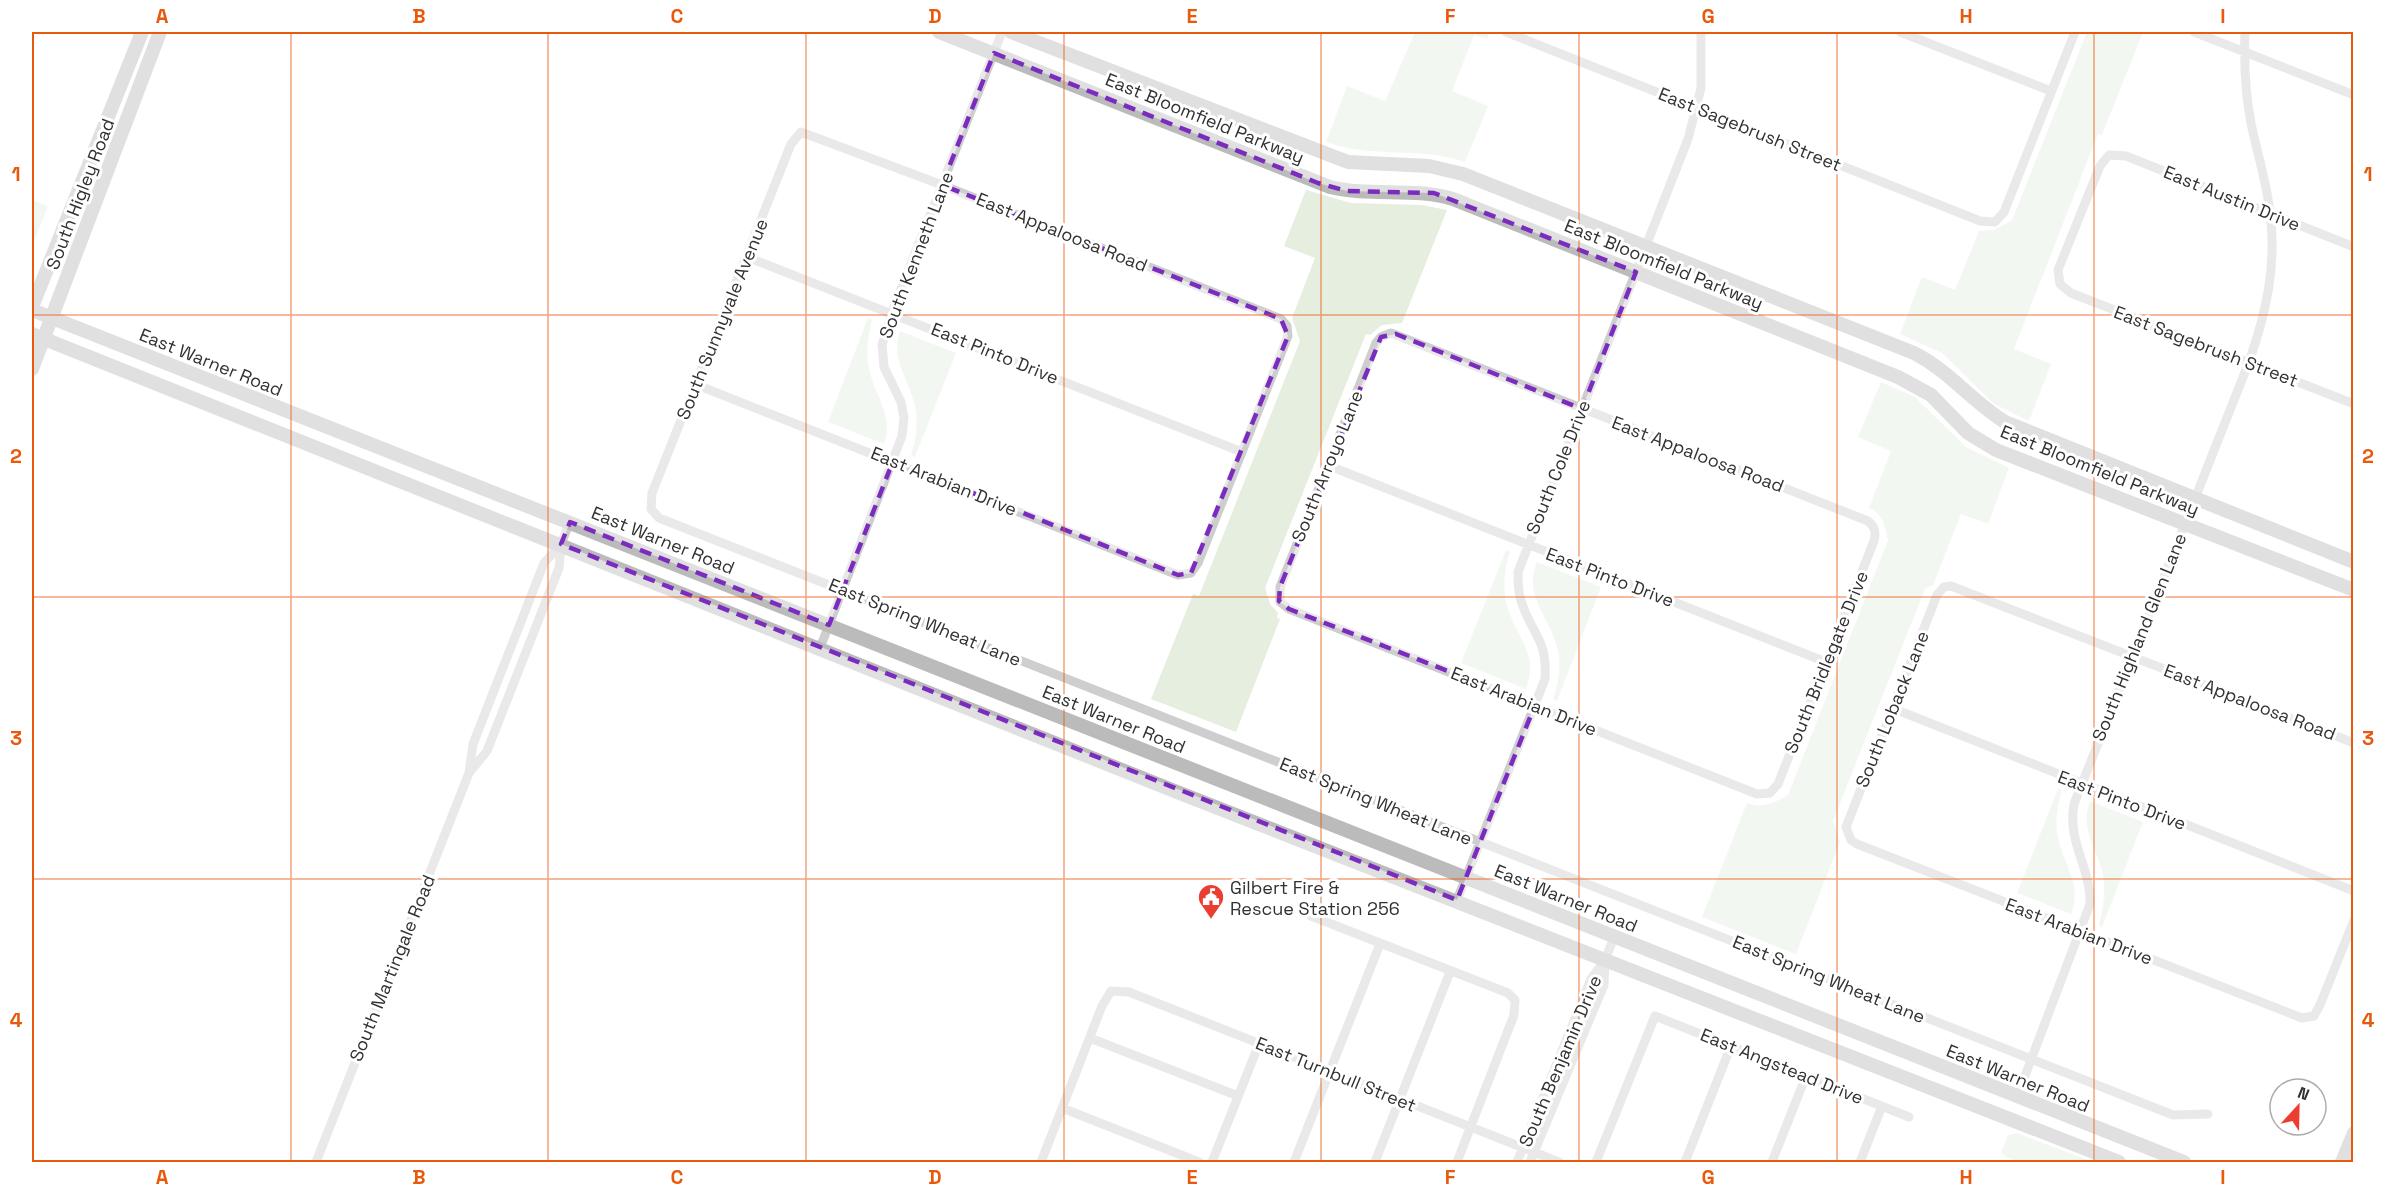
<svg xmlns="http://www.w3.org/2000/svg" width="2385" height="1194" font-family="'Space Grotesk',sans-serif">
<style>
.green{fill:#e5eedf}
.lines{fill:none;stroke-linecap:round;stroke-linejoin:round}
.street{stroke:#cecece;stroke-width:9}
.secondary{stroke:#bbb;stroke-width:14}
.marked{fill:none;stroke:#7b2cbf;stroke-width:4.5;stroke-dasharray:12 8;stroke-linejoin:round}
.grid{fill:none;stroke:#e8590c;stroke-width:1.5;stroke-opacity:0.55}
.labels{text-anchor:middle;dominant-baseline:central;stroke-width:6;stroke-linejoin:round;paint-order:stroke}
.street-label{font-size:18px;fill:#313131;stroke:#fff}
.poi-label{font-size:18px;fill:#313131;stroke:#fff;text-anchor:start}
.neatline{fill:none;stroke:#e8590c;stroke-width:2}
.grid-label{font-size:20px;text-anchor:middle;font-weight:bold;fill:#e8590c}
</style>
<rect width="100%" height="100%" fill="#fff"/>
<!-- green -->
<path class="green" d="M1415 32H1490L1487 39 1474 35 1452 91 1488 106 1465 162C1420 146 1371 159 1326 142L1347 86 1385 101Z
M2087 32H2143L2102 135 2098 134 2014 349 2051 364 2029 421 1994 404 1942 353 1900 334 1922 277 1955 290 1979 231 1994 230 2012 220Z
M1306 190 1351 203 1422 205 1447 210 1402 323 1382 325 1370 335 1366 334 1265 588 1270 604 1278 613 1277 618 1280 619 1236 732 1151 699 1193 594 1199 596 1300 341 1292 318 1315 258 1284 246Z
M32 200 48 206 32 247Z
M868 318 872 320C868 337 865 355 870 372 876 399 894 415 884 444L828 422Z
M900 331 956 353 915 457 911 455C917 436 919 418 913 399 905 373 891 359 900 331Z
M1881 382 1915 397 1966 447 2009 468 1988 524 1961 514 1933 585 1925 589 1833 821 1840 842 1796 954 1702 917 1747 803C1762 809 1774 803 1788 795L1888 540C1885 527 1883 513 1869 508L1891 451 1858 437Z
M1506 550 1510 552C1503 573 1502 594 1510 615 1521 643 1538 655 1526 689L1461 663Z
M1537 562 1601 587 1557 701 1553 699C1559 682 1562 662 1556 644 1548 615 1523 595 1537 562Z
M2058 789 2062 790C2057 808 2054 824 2059 842 2066 868 2082 886 2071 914L2017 893Z
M2090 801 2143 822 2102 927 2099 925C2104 905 2107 884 2100 864 2092 841 2081 827 2090 801Z
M2017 1133 2093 1162C2071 1163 2016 1168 2001 1153L2008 1135Z"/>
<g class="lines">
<!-- street -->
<path class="street" d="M1506 32 1980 221 1995 222 2004 212 2075 32
M1900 32 2051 91
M2194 32 2354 95
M2354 247 2126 156 2109 155 2100 166 2058 270 2060 284 2071 293 2354 404
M747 257 1242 452
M1391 333 1868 521C1875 527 1876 532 1874 541L1778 784 1770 793 1757 794 1289 609 1280 602V587L1376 343 1381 337Z
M697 385 1178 575 1191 573 1198 563 1288 336 1287 326 1281 319 942 185 801 132 791 144 652 493 651 509 659 518 2173 1115 2208 1114
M1327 465 1826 662
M820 648 902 436 904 418 901 402 884 367 882 345 892 312 1002 32
M1892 708 2354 891
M2354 743 1951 586 1944 587 1937 595 1846 827 1851 840 1857 844 2302 1018 2314 1016 2320 1005 2354 920
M469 773 487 751 559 568 561 544 570 522
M1457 900 1545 679C1548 637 1529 632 1520 597 1518 589 1518 580 1518 572L1688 139 1701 88V32
M1311 916 1508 993 1515 1000 1514 1015 1457 1162
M1090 1038 1238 1096
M2017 1097 2090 904C2091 867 2067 843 2074 804L2249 362C2266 313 2277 266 2270 213 2267 183 2257 153 2251 123 2245 93 2244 62 2245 32
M1062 1108 1199 1162
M316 1162 469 773 473 744 544 563 561 544
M1041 1162 1102 1006 1111 991 1129 992 1559 1162
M1212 1162 1259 1044
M1294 1162 1380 944
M1375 1162 1450 972
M1517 1162 1591 979 1605 960 1614 937
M1530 1162 1604 985 1605 960
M1596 1162 1655 1016 1909 1117
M1685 1162 1731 1046
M1772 1162 1806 1076
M1860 1162 1882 1106"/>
<!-- secondary -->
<path class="secondary" d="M939 32 1330 187C1371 197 1413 187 1453 199L1898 377 1931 395 1968 433 1996 450 2354 590
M1011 32 1348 162 1429 166 1463 174 1914 353C1951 372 1971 401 2005 422L2354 562
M32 307 142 32
M32 310 2184 1162
M32 334 1177 792 2119 1162
M32 369 160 32
M2342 1162 2354 1133"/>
</g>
<!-- marked area -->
<path d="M0 0H2385V1194H0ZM994 53 1318 183 1347 191 1434 193 1636 272 1582 409 1396 334 1381 337 1280 587 1279 601 1289 609 1535 705 1457 900 561 544 570 522 829 625 893 461 1178 575 1191 573 1288 336 1281 319 942 185Z" fill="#fff" fill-opacity=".55" fill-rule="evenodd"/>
<path class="marked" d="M994 53 1318 183 1347 191 1434 193 1636 272 1582 409 1396 334 1381 337 1280 587 1279 601 1289 609 1535 705 1457 900 561 544 570 522 829 625 893 461 1178 575 1191 573 1288 336 1281 319 942 185Z"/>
<!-- grid -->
<path class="grid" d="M291 32V1162M548 32V1162M806 32V1162M1064 32V1162M1321 32V1162M1579 32V1162M1837 32V1162M2094 32V1162M32 315H2354M32 597H2354M32 879H2354"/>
<!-- icons -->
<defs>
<g id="civic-pin" transform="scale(1.35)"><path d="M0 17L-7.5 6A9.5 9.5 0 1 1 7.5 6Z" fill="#eb3d30" stroke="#fff"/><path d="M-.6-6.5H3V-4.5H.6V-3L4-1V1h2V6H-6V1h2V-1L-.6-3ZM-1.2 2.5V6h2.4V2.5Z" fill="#fff"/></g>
</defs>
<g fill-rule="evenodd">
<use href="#civic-pin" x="1211" y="897"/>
</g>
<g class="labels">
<!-- street labels -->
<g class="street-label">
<text transform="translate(1205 118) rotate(22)">East Bloomfield Parkway</text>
<text transform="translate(1750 129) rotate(22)">East Sagebrush Street</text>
<text transform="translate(80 194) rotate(-69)">South Higley Road</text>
<text transform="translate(2232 198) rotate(22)">East Austin Drive</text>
<text transform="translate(1062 232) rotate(22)">East Appaloosa Road</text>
<text transform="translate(916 255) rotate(-69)">South Kenneth Lane</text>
<text transform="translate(1664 264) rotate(22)">East Bloomfield Parkway</text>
<text transform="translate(722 319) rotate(-68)">South Sunnyvale Avenue</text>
<text transform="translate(2206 346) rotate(21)">East Sagebrush Street</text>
<text transform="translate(995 353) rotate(22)">East Pinto Drive</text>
<text transform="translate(211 362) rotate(22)">East Warner Road</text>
<text transform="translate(1698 454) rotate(21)">East Appaloosa Road</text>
<text transform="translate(1327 466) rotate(-68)">South Arroyo Lane</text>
<text transform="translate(1558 467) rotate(-68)">South Cole Drive</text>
<text transform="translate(2100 470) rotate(22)">East Bloomfield Parkway</text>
<text transform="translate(944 481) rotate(22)">East Arabian Drive</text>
<text transform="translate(663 540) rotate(22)">East Warner Road</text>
<text transform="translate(1610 577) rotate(21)">East Pinto Drive</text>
<text transform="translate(925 622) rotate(22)">East Spring Wheat Lane</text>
<text transform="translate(2139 637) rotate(-68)">South Highland Glen Lane</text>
<text transform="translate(1826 662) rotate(-68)">South Bridlegate Drive</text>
<text transform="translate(1524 701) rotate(22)">East Arabian Drive</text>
<text transform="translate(2250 702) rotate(21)">East Appaloosa Road</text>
<text transform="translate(1892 709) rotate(-68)">South Loback Lane</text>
<text transform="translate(1114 719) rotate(22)">East Warner Road</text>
<text transform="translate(2122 800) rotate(21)">East Pinto Drive</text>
<text transform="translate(1376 801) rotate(22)">East Spring Wheat Lane</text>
<text transform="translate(1566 898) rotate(22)">East Warner Road</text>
<text transform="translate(2079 931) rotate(21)">East Arabian Drive</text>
<text transform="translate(392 968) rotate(-68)">South Martingale Road</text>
<text transform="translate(1829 979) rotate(22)">East Spring Wheat Lane</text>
<text transform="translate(1560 1061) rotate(-67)">South Benjamin Drive</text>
<text transform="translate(1782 1066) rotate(22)">East Angstead Drive</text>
<text transform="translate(1336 1074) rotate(22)">East Turnbull Street</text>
<text transform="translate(2018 1078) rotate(22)">East Warner Road</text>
</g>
<!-- poi labels -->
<g class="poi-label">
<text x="1230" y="887">Gilbert Fire &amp;<tspan x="1230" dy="21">Rescue Station 256</tspan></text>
</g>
</g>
<!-- border -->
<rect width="2385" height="1194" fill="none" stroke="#ffffff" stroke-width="66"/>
<!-- north arrow -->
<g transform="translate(2298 1107) rotate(22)"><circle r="28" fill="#ffffff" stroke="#adadad" stroke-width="1.5"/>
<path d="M0-4.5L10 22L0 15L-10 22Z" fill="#eb3d30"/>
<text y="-9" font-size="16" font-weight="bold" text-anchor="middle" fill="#313131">N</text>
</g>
<rect x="33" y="33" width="2319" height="1128" class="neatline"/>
<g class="grid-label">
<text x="162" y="23">A</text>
<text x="419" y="23">B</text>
<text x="677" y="23">C</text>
<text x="935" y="23">D</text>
<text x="1192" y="23">E</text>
<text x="1450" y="23">F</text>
<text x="1708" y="23">G</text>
<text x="1966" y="23">H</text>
<text x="2223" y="23">I</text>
<text x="16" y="181">1</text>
<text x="2368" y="181">1</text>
<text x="16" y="463">2</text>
<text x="2368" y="463">2</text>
<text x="16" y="745">3</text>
<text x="2368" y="745">3</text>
<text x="16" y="1027">4</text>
<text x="2368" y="1027">4</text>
<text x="162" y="1184">A</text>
<text x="419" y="1184">B</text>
<text x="677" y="1184">C</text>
<text x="935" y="1184">D</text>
<text x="1192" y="1184">E</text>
<text x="1450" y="1184">F</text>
<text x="1708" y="1184">G</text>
<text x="1966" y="1184">H</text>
<text x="2223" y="1184">I</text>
</g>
</svg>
